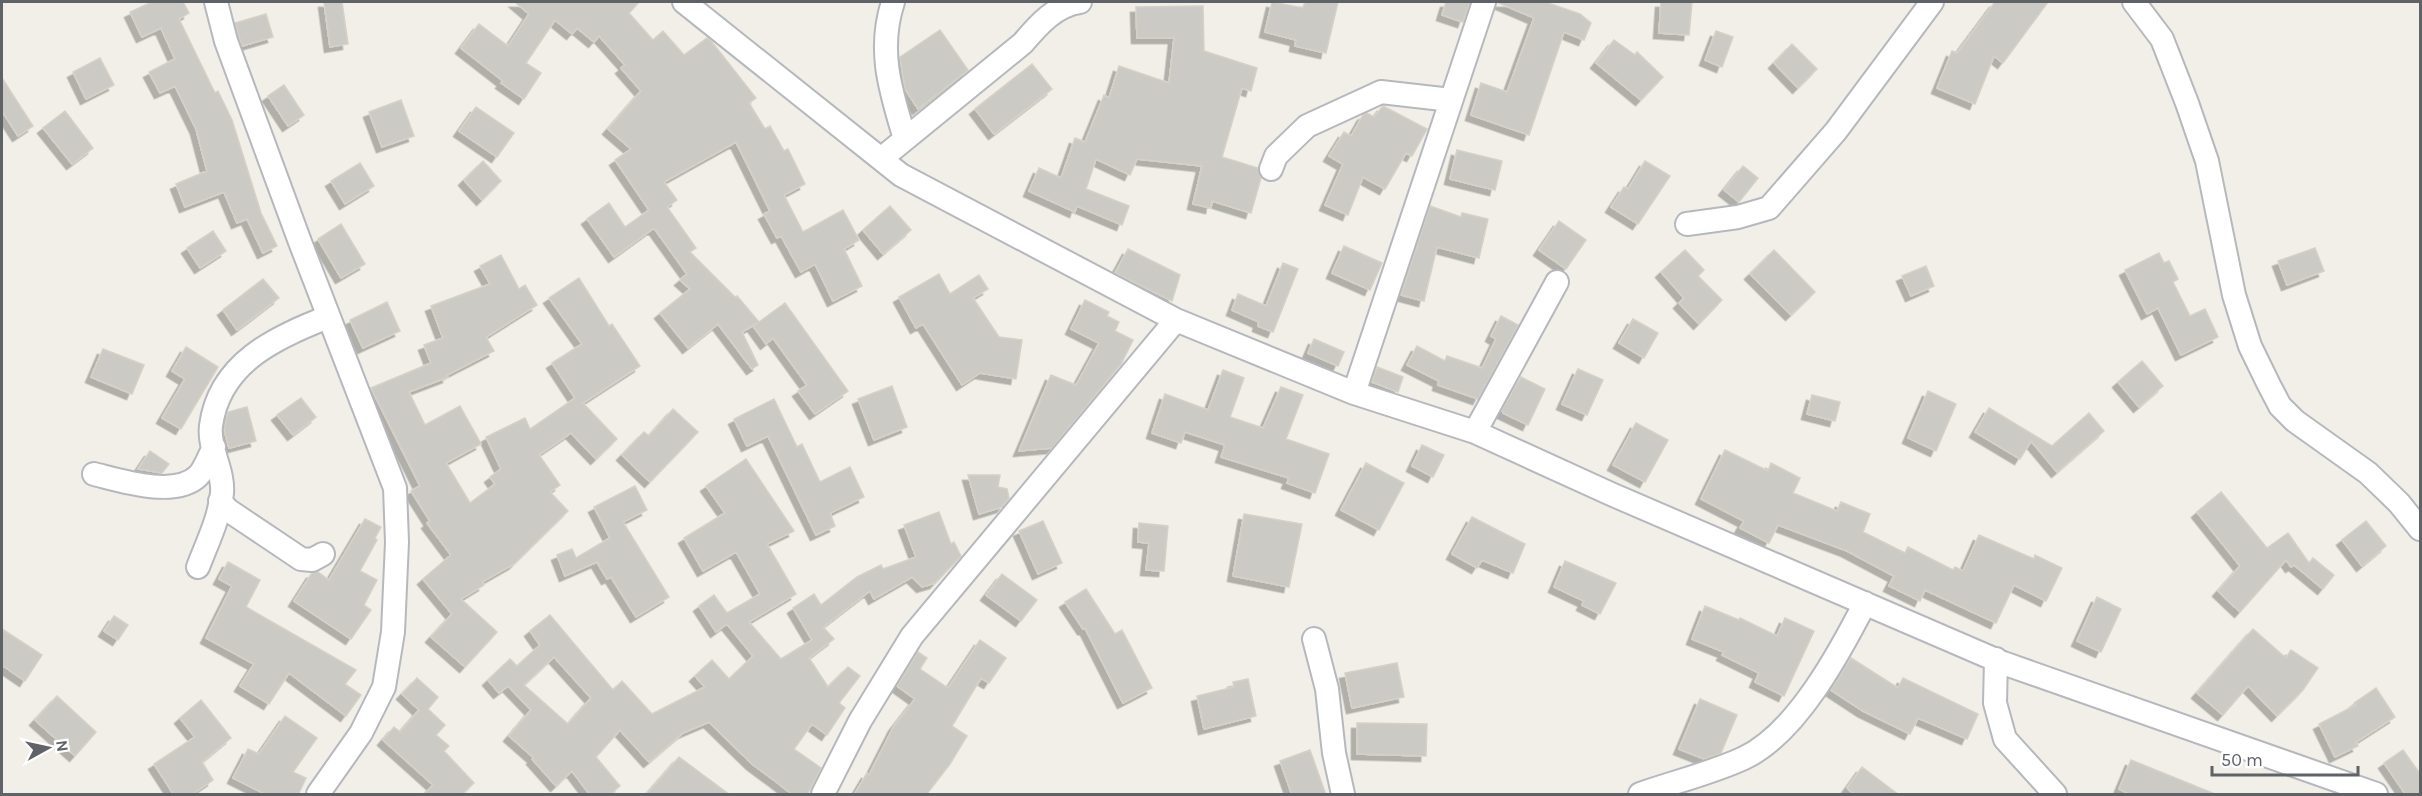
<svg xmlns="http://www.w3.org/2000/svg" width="2422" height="796" font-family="Karla,sans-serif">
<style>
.building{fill:#cccac5;stroke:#d6d1c6;stroke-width:1.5;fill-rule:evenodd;filter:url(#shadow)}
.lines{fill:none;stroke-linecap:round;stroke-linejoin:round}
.minor-casing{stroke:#b5b8bc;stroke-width:26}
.minor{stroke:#fff;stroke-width:22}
</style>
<defs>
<filter id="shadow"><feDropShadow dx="-5.5" dy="5.5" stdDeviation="0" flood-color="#0004"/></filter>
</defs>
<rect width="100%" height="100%" fill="#f1efe8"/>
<!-- building -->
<path class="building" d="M152 2H183L189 13 179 19 215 93 218 91 232 120 261 213 277 246 263 253 247 219 237 223 224 192 185 207 176 184 207 171 196 129 175 86 160 93 149 72 175 59 161 28 142 37 130 12Z
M324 2H342L348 44 330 47Z
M515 2H639L629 13 653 40 663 31 684 55 707 38 712 42 756 98 749 103 765 129 770 126 784 151 788 149 805 184 784 195 803 232 843 210 859 240 844 249 862 286 833 301 815 264 801 272 781 236 777 238 764 214 770 211 736 142 664 182 677 200 667 207 696 248 690 252 735 297 737 296 759 322 785 303 848 391 815 414 798 391 807 385 773 338 766 344 753 326 757 323 742 332 758 365 752 369 718 324 688 348 660 313 690 289 680 280 687 274 654 228 614 257 587 219 609 203 625 227 649 210 615 160 631 149 608 129 641 91 621 68 625 65 599 36 594 42 577 28 572 34 555 20 526 63 541 73 524 99 501 83 503 81 461 48 479 24 508 46 529 14Z
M1272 2 1303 8 1305 2H1338L1326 53 1295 46 1296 40 1265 32Z
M1446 2H1470L1463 22 1442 15Z
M1497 2H1545L1580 14 1591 23 1584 40 1564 32 1529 135 1471 115 1481 83 1507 92 1534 18Z
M1661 2H1692L1689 35 1659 33Z
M1995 2H2048L2003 63 1994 56 1975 104 1937 88 1952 51 1957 53Z
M1203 6 1204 51 1257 68 1251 91 1242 88 1222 157 1258 168 1261 178 1251 213 1212 201 1211 208 1193 204 1202 166 1137 159 1130 175 1096 159 1086 189 1129 206 1122 225 1077 206 1075 212 1029 191 1039 168 1061 178 1075 138 1085 142 1104 95 1109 98 1119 66 1169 83 1174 38H1137L1136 7Z
M266 14 273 37 242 46 235 23Z
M940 30 968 70 918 109 905 89 900 57Z
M1716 31 1733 37 1722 67 1705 60Z
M1614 40 1635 55 1637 52 1663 77 1641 100 1596 63Z
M1792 44 1817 69 1798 88 1774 63Z
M100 58 114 85 86 99 73 72Z
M1032 64 1052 89 994 134 975 109Z
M2 78 33 126 18 136 2 111Z
M284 85 304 115 288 126 268 96Z
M401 100 414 136 382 147 369 112Z
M1383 106 1427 129 1412 156 1406 153 1385 189 1363 177 1348 215 1325 205 1343 164 1329 156 1344 132 1351 136 1363 115 1367 113 1374 117Z
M476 107 514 133 497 157 459 131Z
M65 111 93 148 72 164 43 128Z
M1457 150 1502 161 1495 190 1450 179Z
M483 161 501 181 482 200 464 180Z
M1645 161 1670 176 1638 224 1611 207 1624 187 1628 189Z
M360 163 374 186 345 204 331 181Z
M1743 166 1758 178 1739 202 1724 190Z
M890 206 911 230 883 254 863 230Z
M1430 206 1461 217 1462 213 1488 219 1479 258 1437 247 1424 301 1401 295Z
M1559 221 1586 240 1566 269 1539 250Z
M341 224 365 264 341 278 318 239Z
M213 231 226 251 200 268 187 248Z
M1344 246 1382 263 1370 290 1332 273Z
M2315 248 2324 271 2287 285 2278 261Z
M1128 249 1180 275 1172 301 1115 273Z
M1685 250 1704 270 1698 276 1722 300 1699 324 1679 303 1684 298 1661 272Z
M1774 250 1815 292 1791 315 1750 274Z
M2159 253 2164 263 2169 261 2178 279 2173 282 2190 316 2205 309 2218 337 2181 355 2158 308 2147 314 2125 270Z
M501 255 519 289 525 285 537 305 486 337 494 351 447 375 448 377 409 392 425 425 460 406 481 444 446 463 470 503 495 484 490 477 501 469 486 437 525 418 530 429 575 398 552 363 582 344 549 298 579 278 609 326 612 324 640 366 583 403 617 439 596 459 571 433 539 455 560 485 550 492 568 511 514 564 482 582 484 585 461 599 497 632 465 667 431 637 452 614 423 579 451 555 427 523 430 521 411 491 420 486 371 388 431 363 424 345 443 338 431 306 490 284 480 266Z
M1283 263 1298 269 1273 332 1258 326 1259 322 1232 310 1238 294 1266 306Z
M1926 266 1934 286 1911 296 1902 276Z
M939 274 950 294 979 275 988 289 973 298 999 337 1022 340 1016 379 980 373 962 385 923 324 916 328 899 297Z
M263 279 279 298 237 330 223 310Z
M1085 300 1109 312 1107 316 1119 322 1115 331 1133 340 1121 364 1052 448 1019 451 1051 375 1076 385 1099 343 1071 329Z
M387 302 400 331 363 348 350 320Z
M1501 316 1518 325 1478 399 1438 385 1439 381 1407 365 1417 346 1445 361 1447 356 1482 368 1496 339 1491 336Z
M1633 319 1658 333 1644 358 1619 343Z
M1314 339 1344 352 1338 366 1308 353Z
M186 347 218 367 181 429 162 418 185 379 172 371Z
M103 349 144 365 132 394 91 377Z
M2142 361 2163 386 2139 407 2118 382Z
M1377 367 1403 377 1398 392 1372 382Z
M1578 369 1603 380 1587 415 1562 404Z
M1223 370 1244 378 1230 417 1263 428 1281 387 1303 395 1286 439 1329 454 1315 493 1287 483 1289 478 1221 457 1225 445 1185 432 1181 443 1152 433 1165 394 1208 410Z
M1521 377 1545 389 1528 425 1503 413 1502 410Z
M892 386 907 427 874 440 858 399Z
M1928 391 1956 404 1936 451 1908 438Z
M1812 395 1840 402 1835 421 1807 414Z
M301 398 316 417 293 435 277 415Z
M774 399 797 447 802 444 820 482 850 467 864 497 830 513 835 526 816 535 768 436 747 446 734 419Z
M247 407 256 441 229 448 224 429 228 412Z
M1989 408 2052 446 2089 413 2104 431 2057 472 2031 441 2020 459 1975 432Z
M673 409 698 432 650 482 622 455 644 432 649 436Z
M1636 423 1668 440 1645 482 1613 465Z
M1422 445 1444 455 1433 477 1412 466Z
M1725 450 1768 471 1771 463 1800 478 1793 493 1837 511 1841 502 1870 514 1863 532 1905 553 1908 547 1953 570 1955 567 1963 571 1979 535 2034 559 2035 555 2062 568 2046 601 2014 585 1996 623 1925 590 1920 601 1889 586 1894 576 1847 551 1778 525 1769 543 1740 528 1744 521 1701 499Z
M150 451 169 464 162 473 138 469Z
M746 459 794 531 767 544 796 594 749 622 781 659 812 640 793 608 814 594 821 605 857 577 881 565 883 569 916 557 904 525 939 512 951 544 954 542 961 556 935 583 922 587 912 577 874 599 870 591 823 627 834 639 809 658 828 687 848 667 860 676 839 703 845 708 827 735 812 724 794 749 821 768 807 795H793L775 781 752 764 709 722 683 733 649 762 620 730 596 757 620 786 609 795H590L572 771 556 786 532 759 534 758 509 736 531 710 508 686 499 693 488 680 510 659 517 666 540 645 530 631 550 615 613 690 622 681 652 714 705 687 695 676 712 660 729 679 753 656 727 624 716 632 699 606 714 595 727 613 760 594 736 552 703 571 684 538 725 513 706 486ZM554 657 591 698 568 724 524 685Z
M1366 463 1404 483 1379 530 1341 510Z
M968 475H1000L998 487 1007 489 1009 498 1002 507 979 514Z
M635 486 647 510 623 522 669 597 636 617 611 577 607 579 597 562 565 576 557 555 572 549 576 558 610 538 594 507Z
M2221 492 2267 548 2288 533 2309 563 2313 558 2334 575 2323 589 2294 565 2291 567 2286 560 2240 612 2218 591 2240 566 2197 512Z
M1244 514 1302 524 1289 587 1233 576Z
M1472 517 1525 544 1513 573 1482 560 1477 568 1452 554Z
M365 519 381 527 375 538 377 540 360 571 377 580 364 605 371 610 351 639 294 601 312 573 318 572 329 580Z
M1043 521 1062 563 1038 574 1019 531Z
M2366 521 2386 546 2362 566 2342 540Z
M1139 523 1168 526 1164 571 1146 570 1149 543 1138 542Z
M1565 561 1616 583 1600 614 1582 605 1584 601 1554 587Z
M228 562 260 580 246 607 356 670 345 684 361 695 346 716 289 673 269 704 240 686 254 664 206 638 232 586 219 579Z
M1002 574 1037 600 1021 621 986 595Z
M1086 589 1115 634 1122 630 1152 688 1123 703 1085 628 1083 629 1065 602Z
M2097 597 2121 609 2101 652 2077 641Z
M1705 606 1739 620 1740 618 1777 636 1785 618 1814 631 1784 696 1755 682 1759 673 1722 655 1724 652 1692 639Z
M114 616 128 625 118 640 104 631Z
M2 629 42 655 25 681 2 665Z
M2253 629 2286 658 2291 650 2318 668 2303 690 2277 716 2248 686 2223 715 2197 693Z
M980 640 1006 658 989 683 981 678 952 726 967 736 950 764 926 795H854L867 773 869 775 894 726 915 699 897 686 918 652 927 658 920 669 948 688Z
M1851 658 1898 688 1903 678 1978 714 1967 739 1918 718 1910 734 1863 711 1831 690Z
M1397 663 1404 697 1352 708 1345 673Z
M417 678 438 697 428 709 445 725 436 735 449 746 444 751 474 783 461 795H423L433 785 383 740 394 727 400 732 419 710 402 694Z
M1248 679 1256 716 1204 729 1197 696 1234 687 1233 682Z
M2376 688 2395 717 2356 742 2358 746 2335 757 2319 724 2356 705 2354 703Z
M57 696 96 732 75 756 35 720Z
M1700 699 1737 715 1721 753 1704 759 1679 749Z
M201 700 231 738 202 762 213 780 191 795H174L154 764 195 737 180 718Z
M285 716 317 738 293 772 306 778 298 795H267L233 778 248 749 259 754Z
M1357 723 1427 724 1426 756 1357 754Z
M1310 750 1326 795H1292L1280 761Z
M2403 750 2421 775V795H2406L2384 763Z
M679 757 730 795H646Z
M2131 760 2215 794 2214 795H2132L2119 789Z
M1862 767 1899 795H1855L1847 788Z"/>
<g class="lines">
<!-- minor casing -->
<g class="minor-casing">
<path id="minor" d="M216 2 226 41 300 242 395 488 397 542 393 632 384 687 361 733 318 794
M684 2 901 175 1176 320 1354 393 1475 432 1611 494 2003 663 2376 794
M893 2C877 51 891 92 905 139
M2134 2 2162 39 2187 103 2207 161 2234 295 2250 346 2269 385 2280 406 2295 421 2368 473 2399 503 2420 529
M882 158 1023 43C1039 24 1055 6 1080 2
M1271 169 1276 156 1307 126 1381 92 1451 100
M1687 224 1738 217 1769 208 1836 131 1932 2
M1354 393 1484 2
M1475 432 1557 282
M94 474C122 481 175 498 198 476 205 469 209 456 214 447
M220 501 228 510 301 559 312 560 323 554
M198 567C207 543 219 520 222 493 224 470 208 448 211 426 219 363 276 337 328 317
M1314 639 1327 689 1334 753 1343 794
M1996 659 1995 703 2005 739 2055 794
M823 794 860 721 912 636 1176 320
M1640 794C1674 782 1712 773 1744 758 1796 734 1840 652 1865 603"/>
</g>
<!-- minor -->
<use href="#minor" class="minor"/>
</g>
<!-- border -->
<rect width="2422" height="796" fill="none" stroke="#5f6368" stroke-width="6"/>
<!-- north arrow -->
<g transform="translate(48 748) rotate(82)" stroke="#ffffff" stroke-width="4.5" paint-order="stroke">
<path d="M0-4.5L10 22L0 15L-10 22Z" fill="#5f6368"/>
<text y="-9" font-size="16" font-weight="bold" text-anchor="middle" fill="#5f6368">N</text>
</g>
<!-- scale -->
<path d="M2212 766v9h146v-9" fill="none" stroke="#5f6368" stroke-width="3"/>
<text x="2221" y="766" font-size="18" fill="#5f6368" stroke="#ffffff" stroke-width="4.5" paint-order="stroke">50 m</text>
</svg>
